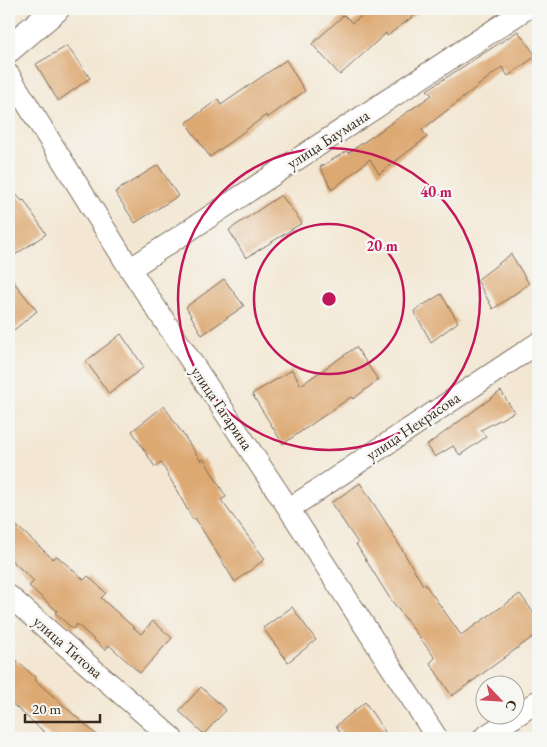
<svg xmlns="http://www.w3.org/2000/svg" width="547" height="747" font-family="'EB Garamond',serif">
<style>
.building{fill:#dda972}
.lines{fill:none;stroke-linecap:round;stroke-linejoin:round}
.minor-casing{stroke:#7b6c5d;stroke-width:23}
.tertiary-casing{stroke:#7b6c5d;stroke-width:28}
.minor{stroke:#fff;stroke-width:21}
.tertiary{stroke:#fff;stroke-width:26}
.ring{fill:none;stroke:#c2185b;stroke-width:2.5}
.labels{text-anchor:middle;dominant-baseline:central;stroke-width:5;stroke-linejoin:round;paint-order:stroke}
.street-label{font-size:16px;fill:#3b2a1e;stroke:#f6f6f2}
.centre{fill:#c2185b;stroke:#f6f6f2;stroke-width:2.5}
.ring-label{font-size:15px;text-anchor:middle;font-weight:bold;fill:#c2185b;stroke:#f6f6f2;stroke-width:5;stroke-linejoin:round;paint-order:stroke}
</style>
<rect width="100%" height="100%" fill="#f6f6f2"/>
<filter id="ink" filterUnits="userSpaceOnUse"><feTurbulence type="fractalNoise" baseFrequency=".02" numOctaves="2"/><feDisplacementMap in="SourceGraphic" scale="10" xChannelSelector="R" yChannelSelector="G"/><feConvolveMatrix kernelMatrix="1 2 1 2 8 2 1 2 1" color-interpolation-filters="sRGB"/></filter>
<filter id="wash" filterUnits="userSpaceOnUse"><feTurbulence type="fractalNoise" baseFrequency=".0096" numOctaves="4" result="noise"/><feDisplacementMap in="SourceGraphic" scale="20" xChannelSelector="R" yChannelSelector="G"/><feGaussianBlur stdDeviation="1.12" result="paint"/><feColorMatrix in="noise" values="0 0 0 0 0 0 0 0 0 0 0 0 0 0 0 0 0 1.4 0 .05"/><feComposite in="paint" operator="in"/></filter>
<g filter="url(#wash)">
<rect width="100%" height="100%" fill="#f3e7d3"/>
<g id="blocks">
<!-- building -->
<path class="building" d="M371 9H423L387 36 386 33 340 75 312 44 344 15 352 23Z
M518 31 536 56 508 76 502 67 422 130 427 137 379 174 370 159 332 190 320 167 347 151 348 153 432 95 427 90Z
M67 46 90 78 58 101 36 64Z
M286 60 305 91 267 118 266 115 210 157 186 123 218 99 221 105Z
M158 165 178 196 135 223 115 192Z
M9 186 22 201 24 200 46 234 9 259Z
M281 195 302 223 246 258 229 230Z
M511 254 529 284 493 309 477 280Z
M9 276 37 311 9 334Z
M224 279 244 306 202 335 186 307Z
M441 294 458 322 431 342 414 311Z
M121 334 144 367 109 394 86 361Z
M356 347 378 380 353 399 351 397 283 444 252 394 292 370 301 385Z
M501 391 514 412 481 430 486 437 460 455 453 446 435 457 427 445Z
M164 406 201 461 204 459 226 497 221 500 265 559 235 582 195 518 193 520 161 462 155 467 132 431Z
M360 483 385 521 423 585 425 584 461 635 520 594 538 619V633L452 696 430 663 435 658 389 597 356 544 358 543 331 503Z
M9 519 53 559 57 556 84 580 88 576 106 593 101 598 141 634 153 621 172 638 140 673 109 645 105 650 77 624 73 629 55 613 57 611 29 586 34 581 9 558Z
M292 607 316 640 288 662 263 628Z
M9 654 36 678 35 680 100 738H51L9 701Z
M201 687 226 710 204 734 179 711Z
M365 702 389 738H344L336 726Z"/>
</g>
</g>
<g filter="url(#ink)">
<use href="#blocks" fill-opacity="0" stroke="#7b6c5d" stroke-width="1"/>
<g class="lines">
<!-- minor casing -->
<g class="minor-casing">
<path id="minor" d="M9 75 130 269 289 509 437 738
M130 269 526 9
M289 509 538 343
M9 596 172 738
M483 738 538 701"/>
</g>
<!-- tertiary casing -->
<g class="tertiary-casing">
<path id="tertiary" d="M9 49 56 9"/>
</g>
<!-- minor -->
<use href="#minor" class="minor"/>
<!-- tertiary -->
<use href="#tertiary" class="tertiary"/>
</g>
</g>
<!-- distance rings -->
<g class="ring">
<circle cx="329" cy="299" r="75"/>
<circle cx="329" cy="299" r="151"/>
</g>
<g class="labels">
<!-- street labels -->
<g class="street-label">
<text transform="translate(328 139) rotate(-33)">улица Баумана</text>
<text transform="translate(222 408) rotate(56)">улица Гагарина</text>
<text transform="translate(413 426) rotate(-34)">улица Некрасова</text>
<text transform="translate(68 647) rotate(41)">улица Титова</text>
</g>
</g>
<circle cx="329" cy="299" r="8" class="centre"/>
<g class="ring-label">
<text x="436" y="197">40 m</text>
<text x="382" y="251">20 m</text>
</g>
<!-- margin -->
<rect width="547" height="747" fill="none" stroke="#f6f6f2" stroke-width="30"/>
<!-- north arrow -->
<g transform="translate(500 700) rotate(115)"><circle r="24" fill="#f6f6f2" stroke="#aba49d"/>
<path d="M0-4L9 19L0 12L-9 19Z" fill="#d1495b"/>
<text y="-8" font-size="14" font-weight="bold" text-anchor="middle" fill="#3b2a1e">С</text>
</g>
<!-- scale -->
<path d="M25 714v8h75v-8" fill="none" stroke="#3b2a1e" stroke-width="2.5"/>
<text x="32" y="714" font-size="15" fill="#3b2a1e" stroke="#f6f6f2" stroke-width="4" paint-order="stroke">20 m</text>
</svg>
